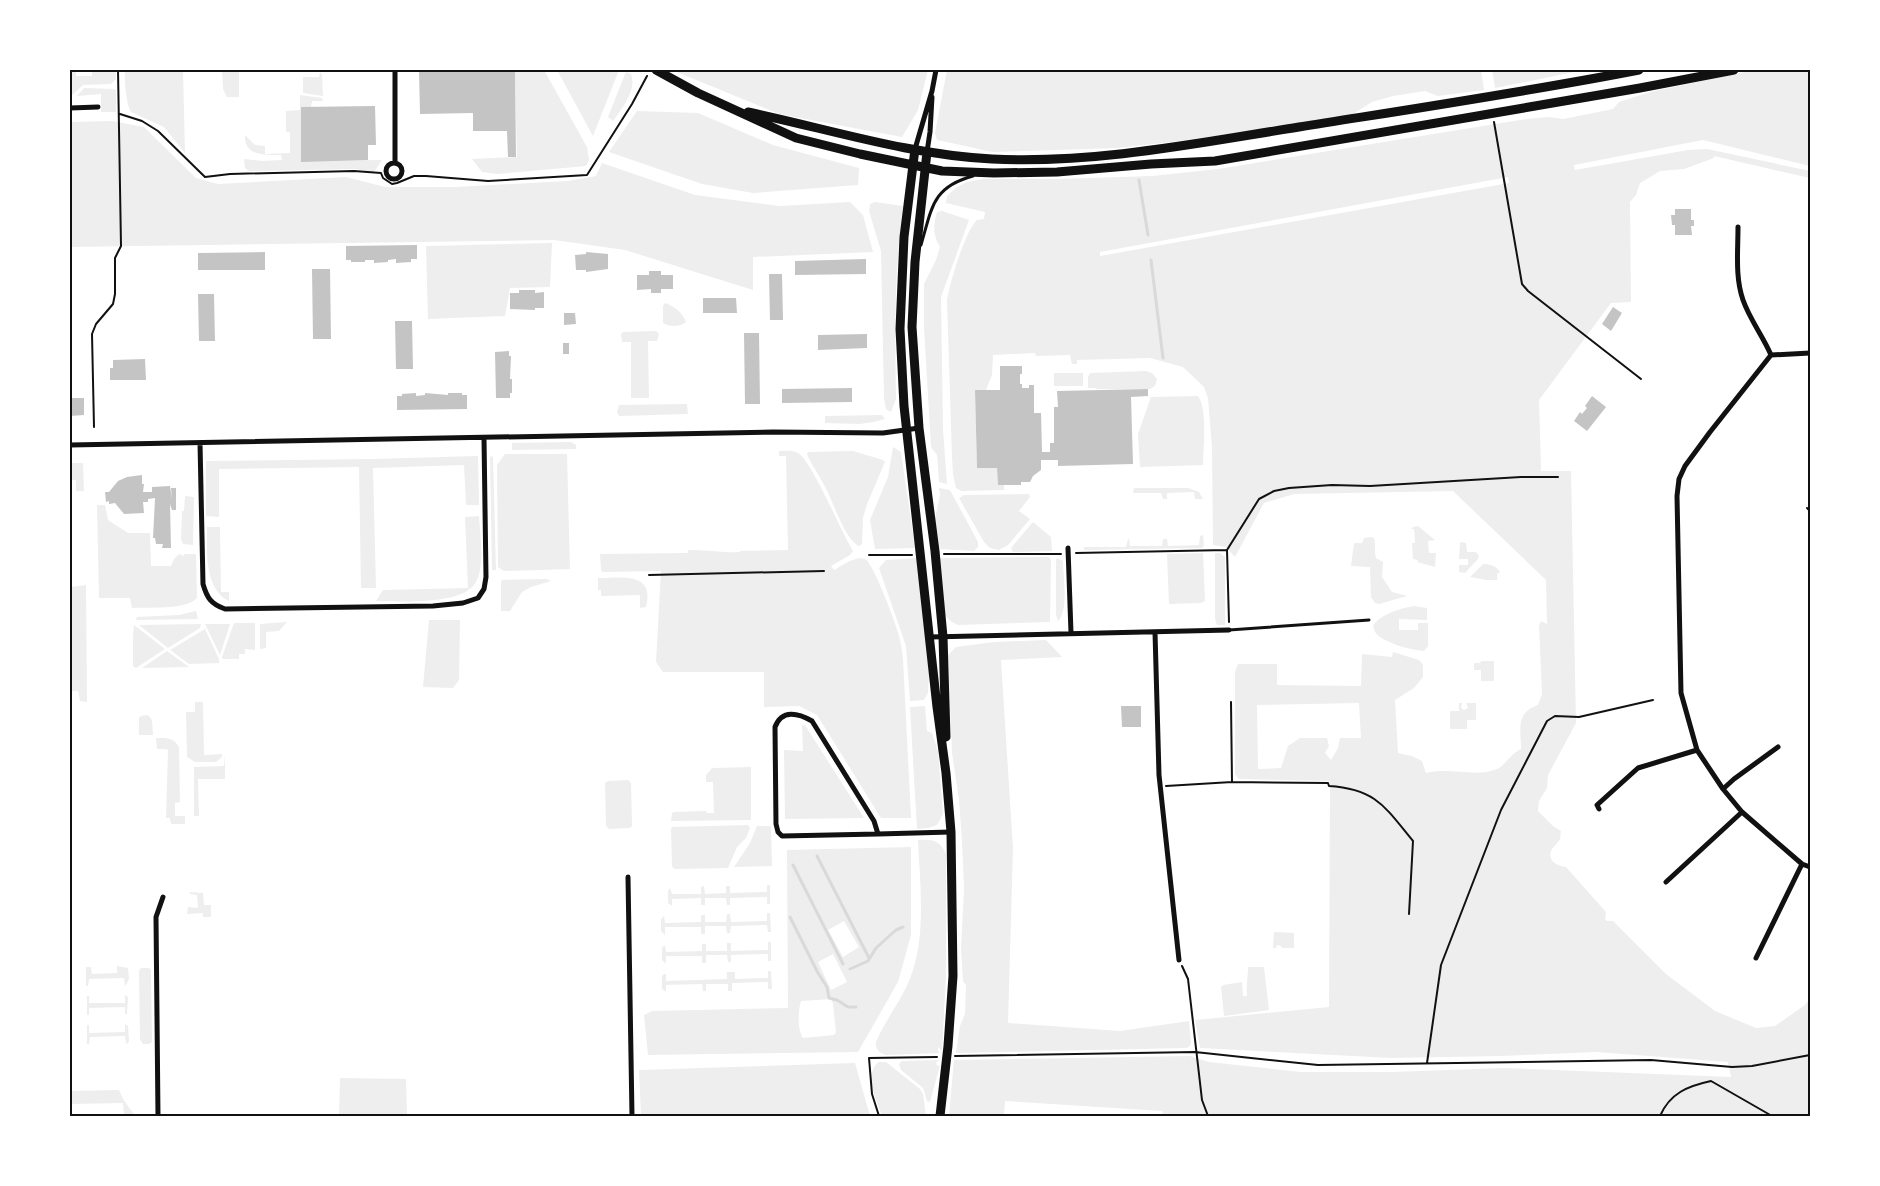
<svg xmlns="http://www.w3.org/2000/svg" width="1880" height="1186" font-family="'Fira Sans',sans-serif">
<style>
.green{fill:#eee;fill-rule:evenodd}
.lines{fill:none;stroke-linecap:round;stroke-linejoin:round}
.stream{stroke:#d9d9d9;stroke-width:3}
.building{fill:#c4c4c4}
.path{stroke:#111;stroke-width:2}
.service{stroke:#111;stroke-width:3}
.minor{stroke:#111;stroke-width:5}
.secondary{stroke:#111;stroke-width:9}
.neatline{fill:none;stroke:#111;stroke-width:2}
</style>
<rect width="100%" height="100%" fill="#fff"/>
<!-- green -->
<path class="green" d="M92 70H116V79L111 84 83 85 70 97V71H76V76H92Z
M125 70H183L185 153 164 127 131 112C126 104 124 79 125 70Z
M222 70H239V97H227L223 89Z
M515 70H544L587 147 589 160 586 166 498 174 482 172 472 159 517 157Z
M557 70H619L593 136Z
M672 70H928L918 110 902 137 779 114Z
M947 70H1481L1484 90 1438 96 1425 91 1393 96 1372 102 1348 117 1180 141 1118 148 993 152 937 140 935 133Z
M1492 70H1584L1495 88Z
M1754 70H1810V166L1703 140 1574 165 1575 170 1688 150 1707 149 1810 171V178L1714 156V158L1684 169 1660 171 1640 183 1636 195 1630 202 1631 302 1611 303 1539 400 1541 471H1571L1576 723 1548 775 1547 788 1539 801 1538 811 1553 826 1561 831C1560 834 1561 837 1560 839 1558 843 1554 846 1552 849 1546 861 1557 866 1566 867L1606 912 1605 919 1607 921H1613L1666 974 1715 1011 1756 1028 1775 1026 1805 1005 1810 998V1116H1164L1162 1111 1005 1101 1004 1116H949L954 1060 1190 1056 1209 1062 1301 1072H1392L1504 1068 1731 1077 1728 1062 1596 1052 1500 1056 1391 1058 1200 1048 1195 1020 1329 1007 1330 781 1239 779 1235 774V672L1238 664H1277V685L1361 686 1362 654 1392 657 1393 652 1419 660 1423 665V677L1414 688 1395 700 1398 753 1412 756 1422 761 1426 773C1451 767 1475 778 1497 769 1506 765 1510 754 1521 749 1521 729 1515 713 1538 705L1542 694 1539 626 1541 621 1547 624 1546 580 1453 491 1294 494 1264 503 1235 557 1226 547 1213 545 1212 448 1208 398 1204 387 1183 367 1150 358 1077 360V364H1072L1070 355 1036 356 1035 353 993 355 992 375 986 390H975L977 468H997L998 485H1004V490L961 491 956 488 953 475 952 457 947 300C950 282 965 231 977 220L984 219 985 212 946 203 947 196 957 187 967 182 984 179H1057L1152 176 1218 169 1526 119 1549 117 1563 119 1613 109 1619 102 1650 92ZM1508 177 1509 183 1100 256V252ZM1359 703 1361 738H1340L1338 748 1331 760 1325 753 1329 746 1327 738H1300L1288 746 1281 768 1258 769 1257 705Z
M320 72 322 75 323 96 303 93V77H319Z
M627 72 631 74C637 90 622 109 613 121L608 117 625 74Z
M84 88 114 89 116 90V112H101V94L77 96Z
M300 95 322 98 323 101H312L311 107H301L302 161 382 160 374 172 354 169 249 171 245 168 244 159 262 161 282 160 281 155C266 155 244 157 245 135L255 145 265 146V154L290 153V132H286V111L300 110Z
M637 111 698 113 773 145 859 168 858 185 753 193 702 184 609 152Z
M112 121 144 127 196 178 218 184 346 177 385 187H456L568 181 596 176 602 163 695 195 780 206 850 202 863 215 873 252 753 257V290L625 250 554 240 70 247V122Z
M875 202 903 206C894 272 895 333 896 399L891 412 886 409 884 398 881 251 869 211 870 204Z
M942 211 969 220 941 297 943 430 947 484 939 482 937 455 931 447 924 327V284L936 260 940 247C933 236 933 225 937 212Z
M552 243 550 287 510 288 505 316 428 319 426 246Z
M665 303C674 306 683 313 686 322 681 327 669 327 663 323V306Z
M656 331 659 334 657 341H648L649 398H631V342H622L621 334 623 332Z
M1146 371 1152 373 1157 379 1155 386 1150 389H1096V388H1088V377L1090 373Z
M1054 373H1083V386H1054Z
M1198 396C1208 411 1203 447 1203 465L1140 467 1138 434 1151 397Z
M687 404 688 414 619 416 617 412 619 405Z
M882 415 885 419 873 422 860 424 825 423V416Z
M571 442 576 445V449L512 450V443Z
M893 447 901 452 915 548 875 549 870 520 888 477Z
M779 451C786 451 793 450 798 453 812 461 841 532 853 551L850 555 831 566 834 570C841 566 856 555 865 559 873 562 897 626 899 636 901 644 902 651 903 659L911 818H881L817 715 799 706 764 707V672H663L656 662 661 571 603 572 601 570 600 554 688 553V550C706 550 722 553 740 552V551L788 550 786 456H779Z
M853 451 883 460 885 462 867 504 863 518 862 544 859 546C844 539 833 500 824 485 819 475 811 464 807 454L808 452Z
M505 454H567L570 569 504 571 498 567 497 465Z
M478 456 479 505H466L464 465 373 468 376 588H361L359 467 219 469V517L206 516V461L372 459Z
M491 456 493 457 496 570H492L490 459Z
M83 463 84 491H76V480H70V463Z
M939 488 950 490 978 542V547L974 551 940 549 935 519 940 495Z
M1188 488 1199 492 1203 499H1195L1194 492 1167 493V499H1163L1161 493H1133L1134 488Z
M1029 494 1030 497 1019 511 1030 519 1008 545 999 550 990 548 984 542 959 498 964 495Z
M185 496 194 497 193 545 183 544 181 539 182 511H184Z
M97 505H105L108 520 128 533H150L151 566H171L174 559 179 554 184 556V554H196L197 598C187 610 148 607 132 608L130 598H99Z
M479 516C480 534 485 567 476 582 463 606 400 601 376 601L383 590 468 588 465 517Z
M1033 522 1051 537 1052 551 1013 552 1011 548Z
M1418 526 1435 540 1428 541 1429 553H1436L1435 567 1417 562 1418 560 1413 559 1412 543H1415L1414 529H1411L1413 527Z
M207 527H220L221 592H229V601C204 589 207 551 207 527Z
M1203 535 1204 546 1202 548 1084 550V547H1126L1128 539H1129L1130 546H1162L1163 539H1167L1168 546 1199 545 1200 536Z
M1371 537 1374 538C1376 545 1374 551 1376 558L1383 562 1382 577 1392 592 1407 596 1379 604 1375 603 1371 597 1370 567 1351 566 1354 543H1362L1364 538Z
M1462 542 1466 543 1467 552H1476L1479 556 1478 559 1465 573 1459 572V565H1468V559H1459L1460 543Z
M1203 553 1205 601 1201 603 1169 604 1167 554Z
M1215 553H1220L1225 557V625H1217L1215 619Z
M1049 557 1051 560 1050 622 958 625C951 622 947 619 944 612L939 558Z
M917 558 929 673 928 693 924 700 910 701 906 646 879 568 886 560Z
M1057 558 1063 561C1063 575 1069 611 1058 621L1056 615V560Z
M1483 564C1489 564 1498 566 1500 573H1497V580H1487L1470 577Z
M598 578C621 578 655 571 646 607L640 608V595L601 596V590H598Z
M547 579 551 581 531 587 522 592 510 611H501V582L502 580Z
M86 585 87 702 80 701 78 691H70V587Z
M1414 606 1427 608V620L1399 619V630H1418V623H1428V646L1424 651C1411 650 1383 643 1375 632L1373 626C1380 614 1402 608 1414 606Z
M196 611 198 619 136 620 137 617 179 615Z
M429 620H460L459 680 453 688 423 687Z
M287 622 279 631 266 632V648L260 649V624Z
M234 623H255V650L245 649V654H239V659H223L222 657Z
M201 624 200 628 168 648 139 625Z
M205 624H230L220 655Z
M134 625 165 649 136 668 133 666V635Z
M205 629 219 659V663L189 664 170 650Z
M1046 640 1062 657 1001 660 1013 848 1008 1023 1120 1031 1189 1021 1191 1043 1189 1047 1186 1048 956 1053 960 1026 965 1014 966 985 963 981 961 949 964 888 962 841 959 800 952 753 948 655 956 647 994 642Z
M167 651 189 667 142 668Z
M1481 661H1494V681H1481V670H1474V663H1480Z
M195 702H203L204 755 222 754V757L216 762H195L187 757 186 712H195Z
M1459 703H1462L1461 708 1464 710 1468 708 1466 703H1476V720H1467V729H1450V711H1459Z
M925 706 927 731 932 733 938 751 943 814 937 825 928 828 917 829 910 707Z
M148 715 152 720 153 735H139V718L141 716Z
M802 725H805L864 818 785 819 784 750 803 751Z
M156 738C167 738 173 737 179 747L180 802 175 803V816H185V824H171L170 818H166L168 750 166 749H157Z
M225 754V779H198L199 816H194V767L224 766Z
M751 767V820L671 821 672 813 674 812 706 811 707 813H714L713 782H706V775L712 768Z
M628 780 631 783 632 826 630 828 609 829 606 826 605 783 608 781Z
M748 825 750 828 746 838 737 847 728 868 675 869 672 867 671 829 672 827Z
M757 826H771L772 866 734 867 750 843Z
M918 840C932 839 940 840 946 854V976L942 1051 938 1047V1051L940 1053 886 1055C879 1053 875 1049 876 1042 885 1021 900 1002 909 981 927 939 920 885 918 840Z
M911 847V935L898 982 858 1052 648 1055 644 1015 652 1011 788 1008 787 850ZM844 921 859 947 843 957 828 930ZM833 954 847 982 831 990 818 962ZM831 999 833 1004 836 1032 834 1035 803 1038C797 1029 798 1011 801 1001Z
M767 885H770V904H767V897L730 898V905H727L726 898H705V905H701V898L672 899V906L668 903V891L670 888 672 894H701V887L704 886 705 894 726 893V886H730V893L767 892Z
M190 892 203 893 204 905H211V917H203V913L187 914 188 907 198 908 197 895 190 894Z
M767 913H770L771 932H768L767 925 731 926 730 933H727L726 926H705V934H701V927H665V935L661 931V919L664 916 665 923 701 922V915H705V922H726L727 914H730L731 922 767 921Z
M1274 932 1294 933V948H1282L1281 946 1277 945 1276 948H1273Z
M768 942H771V961H768V954L731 955V962H728L727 955H706V963H702V956H666V964L662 960V948L665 945 666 952 702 951V944H706V951H727V943H731V951L768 950Z
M117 966 128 968 129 979 126 985 125 986 124 978 89 979 88 986H86V967H91L92 974 117 973Z
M1248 967H1264L1269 1010 1224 1016 1221 987 1223 985 1242 982 1243 996H1247C1246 985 1248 977 1248 967Z
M141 968H149L151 970 152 1042 149 1044H143L140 1039 139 971Z
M768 971H771L772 989H768V982L732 983V991H728V984H706V991H703L702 984 666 985V992L662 989V976L664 974H666V981L727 979V972H735V979L768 978Z
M125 995 128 997 127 1014H125V1007L89 1008V1015H87V996H89V1003H125Z
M125 1024 128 1026 129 1041 128 1043 126 1044 125 1036 90 1037 89 1044H87V1025H89V1033L125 1032Z
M940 1060 936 1062 937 1066 940 1065 930 1102 927 1101 923 1088 901 1070 899 1064 902 1061Z
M879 1062H886L920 1089 923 1094 926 1116H882C877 1102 863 1073 879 1062Z
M855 1063 870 1116H641L639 1070Z
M340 1078 406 1079 407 1116H339Z
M119 1090 123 1099 135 1116H124L123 1103 70 1104V1091Z"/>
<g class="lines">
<!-- stream -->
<path class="stream" d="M1139 180 1148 235
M1151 260 1163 358
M817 856 869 958
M793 865 843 964
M790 917 818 973 827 987 829 998 837 1000 848 1007H856
M850 969 868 961 876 948 896 930 903 927"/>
</g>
<!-- building -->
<path class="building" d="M419 70H515L516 157H508L507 131H473V113L420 114Z
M375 106 376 145H368V160L301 162V107Z
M1675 209H1691V220H1694V226H1691L1692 235H1675V225H1672L1671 215H1675Z
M417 245V259H411V262L396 263V259L388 260V262L374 263V260H365V262H351V260H346V246Z
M265 252V270H198V253Z
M586 252 608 254V269L586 272V270H576L575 255 586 254Z
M866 259V274L795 275V261Z
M312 269H330L331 339H313Z
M649 271H661V275H673V289H661V293H651V289L637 290V275H649Z
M769 274H782L783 320H770Z
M519 290H535V293L544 292V308H535V310L510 309V293H519Z
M198 294H214L215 341H199Z
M703 298H736L737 313H703Z
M1613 307 1622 313 1611 331 1602 324Z
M564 313H575L576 324 564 325Z
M395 321H412L413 369H396Z
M744 333H759L760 404H745Z
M867 334V348L818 350V335Z
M563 343H569V354H563Z
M509 351V356H511L510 379H512V393H510V398H496L495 352Z
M145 359 146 380H110V368H113V360Z
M1000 366H1022V374H1020V384H1022V388H1029V385H1034V413H1041L1042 452H1050V443H1054V407H1058L1057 391 1148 389V396L1131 397 1133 464 1058 466V460H1041V470L1033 476 1030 482H1021V485H998L997 468H977L975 390H1000Z
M852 388V402L782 403V389Z
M416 393V396L425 395V393L448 395V393H462V395H467V409L397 410V396H402V394Z
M1592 396 1606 407 1587 431 1574 421 1580 412 1582 414 1587 408 1585 406Z
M70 398H84V415L70 416Z
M142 475V484H144L143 492H152V487L170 486 172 500 171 488H176V510H172L170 504 171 548H162L163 544H156L155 538H153L155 498 148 499V502H143L144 513 124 514 115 503 109 504V501L106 502 105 492H109L118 481 127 477Z
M1121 706H1141V727H1122Z"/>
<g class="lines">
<!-- path -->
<path class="path" d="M120 114 142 121 158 131 205 177 230 174 354 171 381 173 383 178 392 184 397 183 414 176H426L488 181 587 175 632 104 647 76
M1494 122 1522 284 1528 291 1641 379
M94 427 92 334 96 324 113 304 115 294V258L121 246 118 70
M1807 508 1810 511
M1227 550 1229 622
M1076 553 1227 550 1259 499 1274 491 1289 488 1332 485 1370 486 1521 477H1558
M944 554H1061
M869 555H912
M649 575 824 571
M1231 702 1232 782
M1166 786 1232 782 1328 783 1329 786C1376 789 1385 807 1413 841L1409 914
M1182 966 1188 979 1202 1100 1208 1116
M955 1056 1195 1052 1318 1065 1651 1060 1732 1067 1752 1066 1810 1055
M1427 1063 1441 965 1501 810 1547 721 1555 716 1579 717 1653 700
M879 1116 872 1094 869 1058 937 1057
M1660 1116C1670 1093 1688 1086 1711 1081L1772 1116"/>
<!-- service -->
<path class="service" d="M921 245C932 208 932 187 973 176
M1229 630 1369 620"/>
<!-- minor -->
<path class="minor" d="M70 108 98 107
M915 149 932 91 936 70
M927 152 930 132 932 97
M395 162V70
M386 171a8 8 0 1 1 16 0a8 8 0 1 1-16 0Z
M1738 227C1738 252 1735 277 1743 300 1750 320 1763 336 1771 355
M1810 353 1771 355 1710 432 1685 466 1679 479 1677 496 1681 693 1697 750 1723 789 1742 812 1802 864 1810 867
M200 443 203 584C207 598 211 604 225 609L433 606 463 603 478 598 484 589 486 577 484 438
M70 445 773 432 883 433 919 428
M1068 548 1071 633
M1155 632 1159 775 1179 960
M930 637 1229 630
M1723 789 1734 779 1778 747
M1599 809 1597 805 1638 768 1697 750
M878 834 782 836 778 832 776 824 775 727C782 709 798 713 812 721L874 821 878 834 951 832
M628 877 632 1116
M1666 882 1742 812
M1756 958 1802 864
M158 1116 156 917 163 897"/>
<!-- secondary -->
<path class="secondary" d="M656 70 698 93 796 138 860 154 942 171 994 173 1057 172 1151 164 1215 161 1640 88 1734 70
M748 112C829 129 909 155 992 159 1095 164 1198 143 1299 127 1412 109 1526 92 1639 70
M915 149 904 237 900 329 904 406 937 707 946 773 951 832 953 976 948 1046 940 1116
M927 152 915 262 912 327 919 428 935 551 943 637 946 737"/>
</g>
<!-- border -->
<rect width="1880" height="1186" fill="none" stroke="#ffffff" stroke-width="142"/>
<rect x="71" y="71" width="1738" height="1044" class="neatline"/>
</svg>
